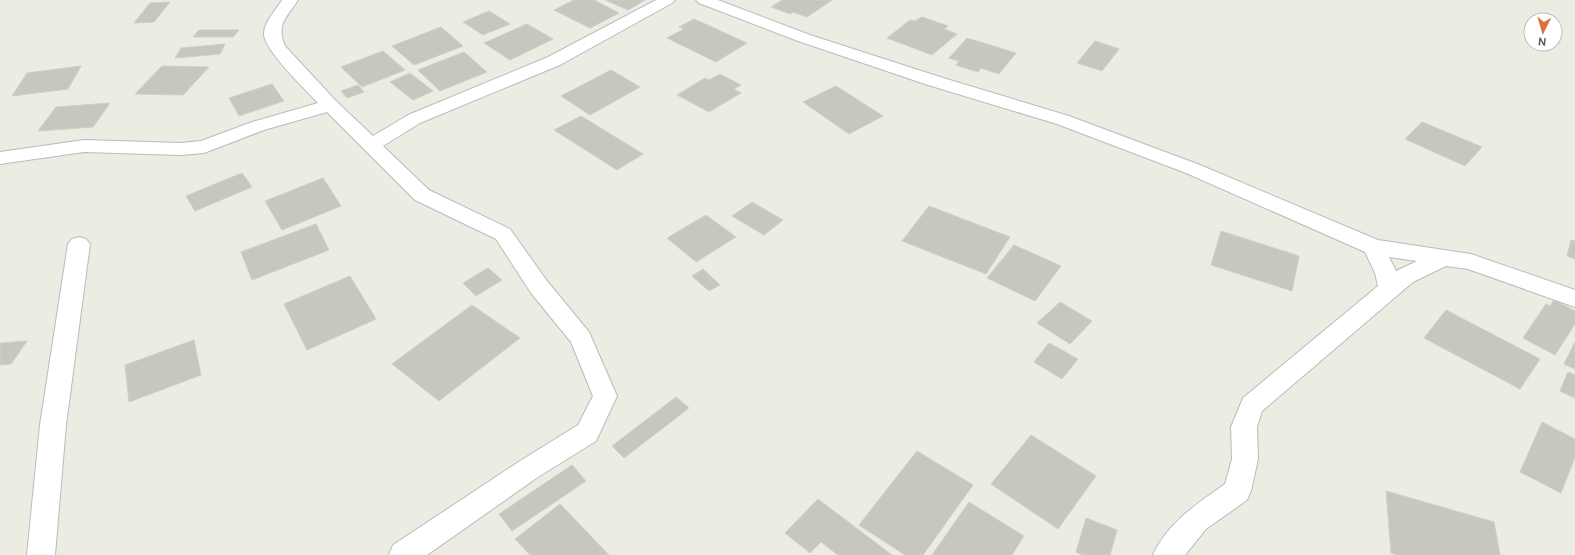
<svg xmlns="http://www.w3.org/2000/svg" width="1575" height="555" font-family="'DM Sans',sans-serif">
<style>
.building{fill:#c8c7bf;stroke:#d0cfc1}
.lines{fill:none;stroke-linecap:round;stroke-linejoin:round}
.minor-casing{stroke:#babac0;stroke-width:2}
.minor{fill:#fff;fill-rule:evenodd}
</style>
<rect width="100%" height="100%" fill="#ecece2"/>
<!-- building -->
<path class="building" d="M574 0H594L619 13 590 28 554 10Z
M605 0H645L628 10Z
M782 0H832L807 17 793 12 790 14 771 7Z
M170 2 154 22 134 23 150 3Z
M489 11 510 24 483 35 463 22Z
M922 17 948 26 944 29 957 34 932 55 887 38 910 20 915 21Z
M694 19 747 43 716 62 667 38 684 29 679 27Z
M527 24 553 39 510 60 484 43Z
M441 27 463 46 414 65 392 46Z
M199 30H239L233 37H193Z
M967 38 1016 53 999 74 981 68 978 72 956 65 959 61 949 58Z
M1095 41 1119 49 1102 71 1077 63Z
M225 44 220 54 175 58 181 48Z
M383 51 405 70 362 87 341 67Z
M464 52 487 72 440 91 418 70Z
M81 66 68 89 12 96 27 73Z
M162 66 209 67 183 95 135 94Z
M611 70 640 87 590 115 561 96Z
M410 73 433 91 413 100 390 82Z
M720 74 741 85 734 89 741 93 709 112 677 95 705 78 709 80Z
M272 84 284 101 239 116 229 98Z
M358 85 364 92 347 98 341 91Z
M836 86 883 116 849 134 803 102Z
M110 103 93 127 38 131 56 107Z
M581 116 643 154 617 170 554 130Z
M1422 122 1482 147 1465 166 1405 139Z
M242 173 252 187 195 211 186 196Z
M323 178 341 206 282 230 265 201Z
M752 202 783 220 764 235 732 216Z
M929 206 1010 237 986 274 902 241Z
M706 215 736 237 696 262 667 238Z
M316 224 329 250 252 280 241 252Z
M1221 231 1299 256 1292 291 1211 265Z
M1571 240 1575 241V259L1567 256Z
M1014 245 1061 266 1035 301 987 278Z
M488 268 502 280 476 296 463 283Z
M703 269 720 285 709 291 692 276Z
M350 276 376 319 307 350 284 304Z
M1554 300 1575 311V324L1555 355 1523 338 1546 304 1550 306Z
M1060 302 1092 321 1070 344 1037 323Z
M472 305 520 338 439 401 392 364Z
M1446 310 1540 359 1520 389 1424 338Z
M194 340 201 375 129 402 125 365Z
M27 341 11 364 0 365V343Z
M1575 342V369L1564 364Z
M1049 343 1078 359 1062 379 1034 362Z
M1568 372 1575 375V398L1560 391Z
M676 397 689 408 624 458 612 446Z
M1542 422 1575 439V457L1561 493 1520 472Z
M1031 435 1096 476 1058 529 991 484Z
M917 451 973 485 923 555H905L859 525Z
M572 465 586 481 512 531 499 514Z
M1386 491 1494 522 1500 555H1397L1391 553Z
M818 499 892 555H838L821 542 810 553 785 533Z
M969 502 1024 536 1012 555H932Z
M560 504 609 555H530L515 539Z
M1086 518 1117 530 1110 555H1083L1076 552Z"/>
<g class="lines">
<!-- minor casing -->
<g class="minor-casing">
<path id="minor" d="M282 0H298C286 18 276 25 285 46L336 101 373 136 408 115 548 57 656 0H675L672 3 560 65 420 123 383 146 429 190 510 229 547 281 589 332 617 396 596 441 538 477 427 555H389L393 545 520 461 578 425 593 396 571 342 531 293 496 239 415 200 327 112 264 130 204 153 181 155 84 152 0 164V152L84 140 181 143 201 141 252 122 318 103C305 89 266 52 264 35 263 23 276 10 282 0Z
M696 0H718L810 35 940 77 1069 116 1200 165 1378 240 1471 254 1575 290V307L1468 269 1446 266 1413 282 1262 411 1257 427 1258 459 1251 491 1247 500 1206 529 1185 555H1153C1167 523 1198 503 1225 484L1232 459 1231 427 1243 398 1378 286 1375 273 1365 252 1186 173 1057 124 928 85 798 41 699 3ZM1389 257 1417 261 1396 271Z
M79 237 86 239 90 244 66 425 55 555H27L40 425 68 244 72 239Z"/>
</g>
<!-- minor -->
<use href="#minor" class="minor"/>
</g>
<!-- north arrow -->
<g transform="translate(1543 32) rotate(185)"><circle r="19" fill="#ffffff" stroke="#bdbec0"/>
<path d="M0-3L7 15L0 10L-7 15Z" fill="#da713b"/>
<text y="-6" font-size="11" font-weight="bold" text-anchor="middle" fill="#5b5c62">N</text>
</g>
</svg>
